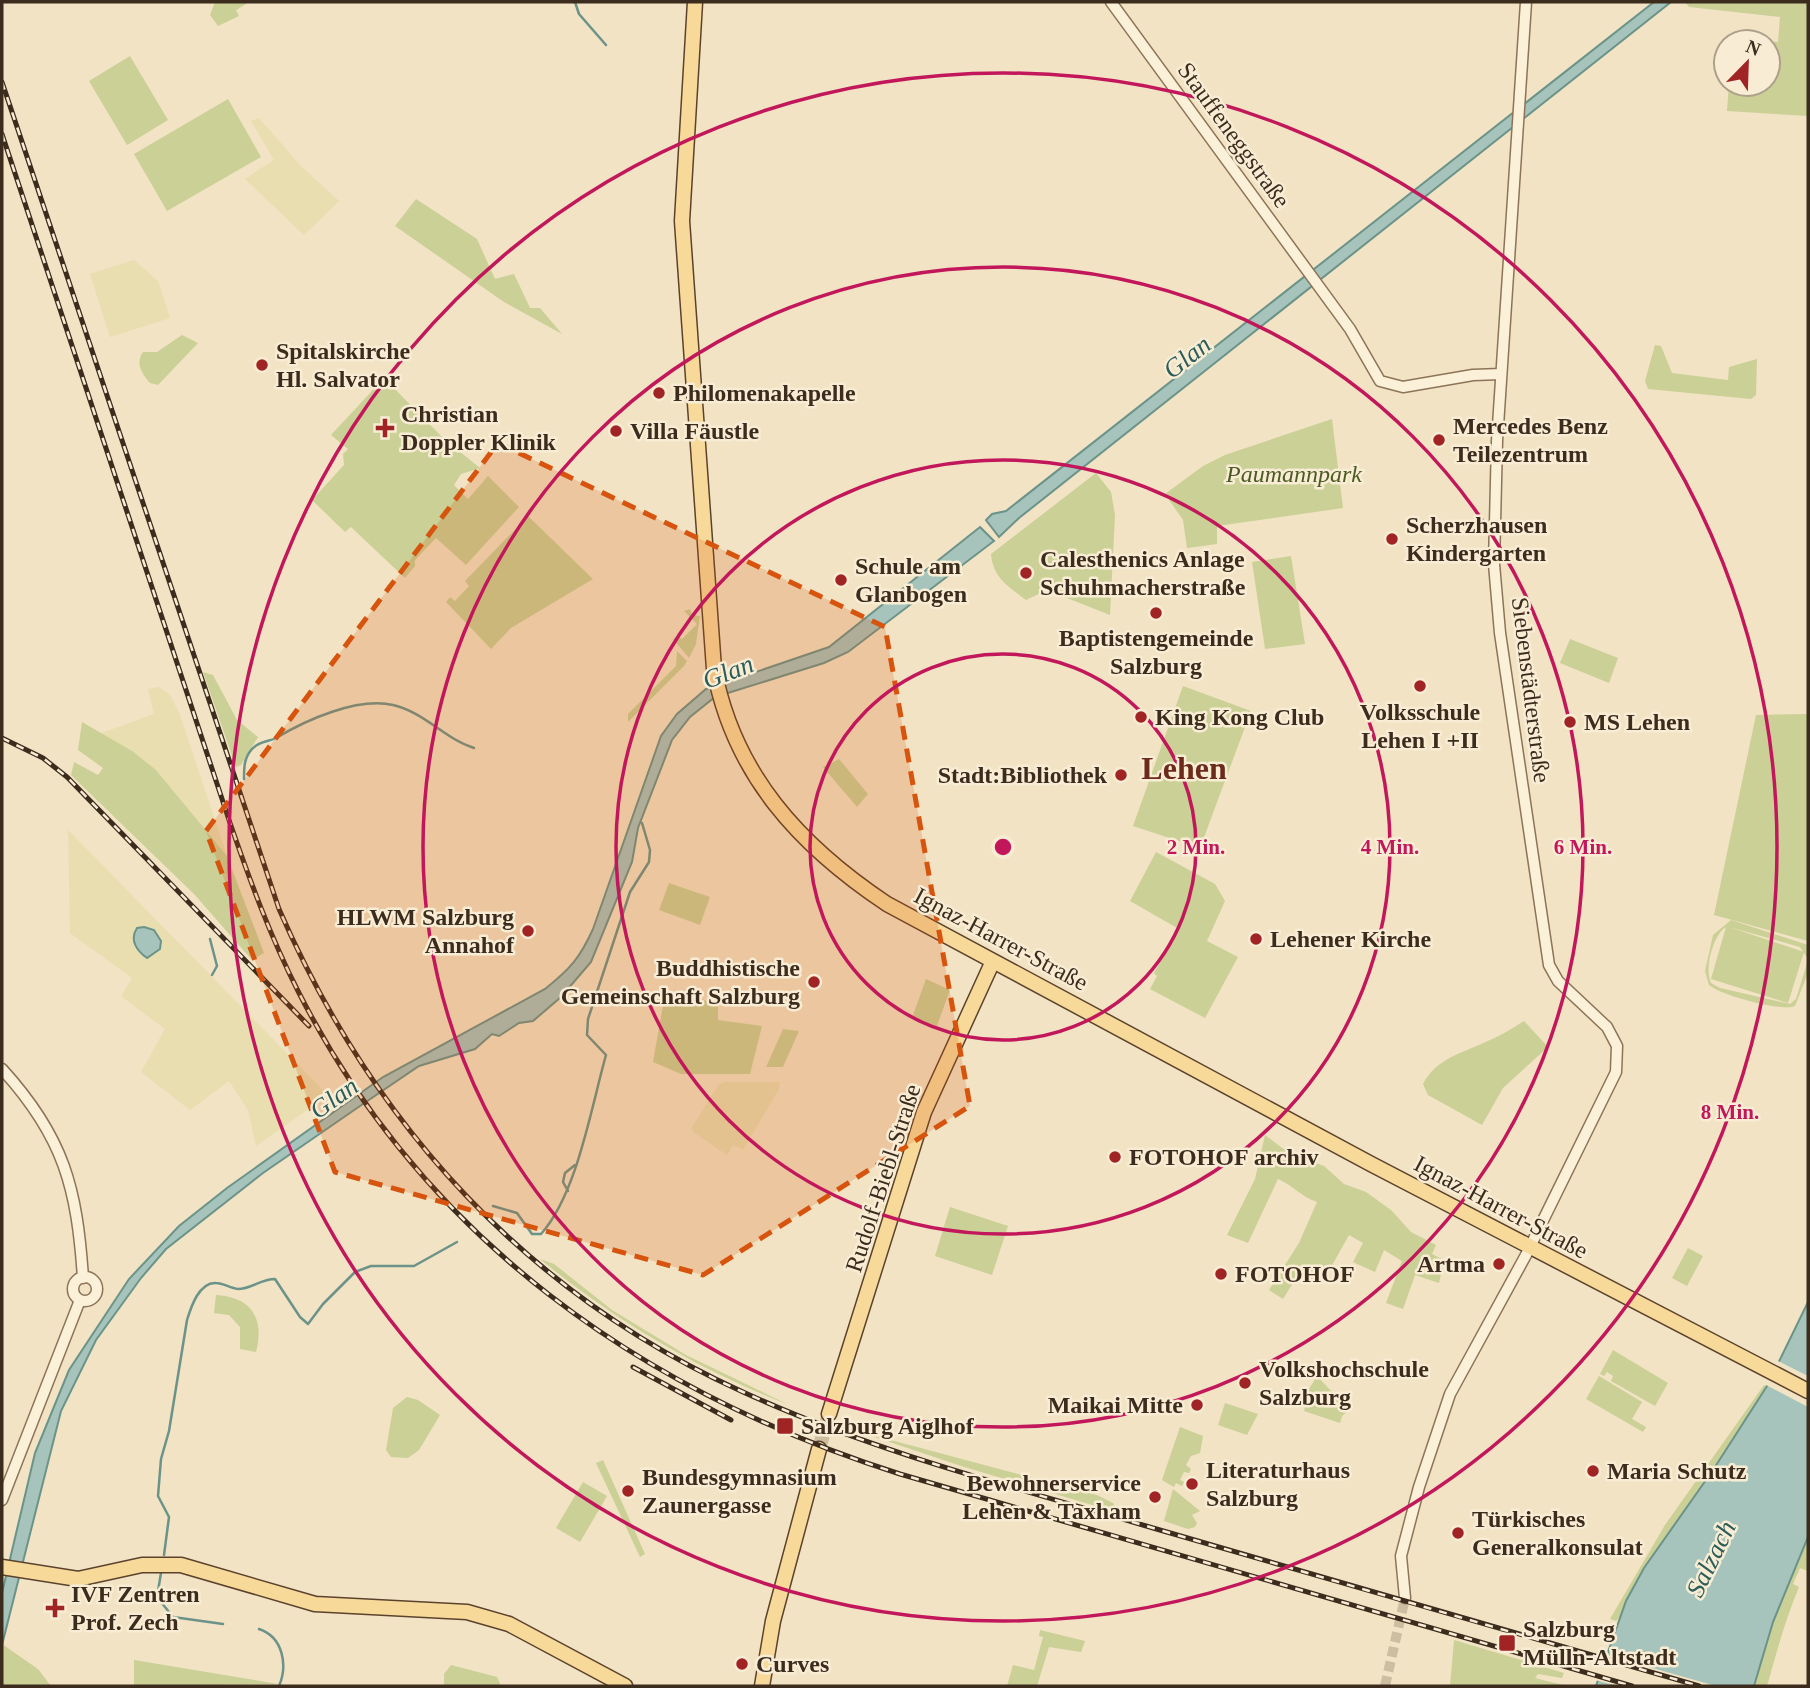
<svg xmlns="http://www.w3.org/2000/svg" width="1810" height="1688" font-family="Georgia,serif">
<style>
.farmland{fill:#e8deb0}
.green{fill:#cad096}
.water{fill:#a6c4bb;stroke:#6b9389;stroke-width:2}
.pier{fill:#f1e3c3}
.lines{fill:none;stroke-linecap:round;stroke-linejoin:round}
.stream{stroke:#6b9389;stroke-width:2.5}
.tertiary-tunnel{stroke:#cdbea2;stroke-width:10;stroke-dasharray:10 5;stroke-linecap:butt}
.primary-tunnel{stroke:#cdbea2;stroke-width:14;stroke-dasharray:14 7;stroke-linecap:butt}
.tertiary-casing{stroke:#8d7458;stroke-width:13}
.primary-casing{stroke:#5b422d;stroke-width:17}
.tertiary{stroke:#fbf0d8;stroke-width:10}
.primary{stroke:#f7d999;stroke-width:14}
.rail-casing{stroke:#3c2c1e;stroke-width:5}
.rail{stroke:#f8edd4;stroke-width:2.5;stroke-dasharray:8;stroke-linecap:butt}
.marked{fill:#d7540e;fill-opacity:0.2;stroke:#d7540e;stroke-width:5;stroke-dasharray:14 9;stroke-linejoin:round}
.ring{fill:none;stroke:#c2185b;stroke-width:3.5}
.poi-dot{fill:#a12425;stroke:#f8edd4;stroke-width:2.5}
.labels{text-anchor:middle;dominant-baseline:central;stroke-width:5;stroke-linejoin:round;paint-order:stroke}
.street-label{font-size:24px;fill:#3c2c1e;stroke:#f8edd4}
.poi-label{font-size:24px;font-weight:bold;fill:#3c2c1e;stroke:#f8edd4;text-anchor:start}
.park-label{font-size:24px;font-style:italic;fill:#4c5a23;stroke:#f8edd4}
.water-label{font-size:26px;font-style:italic;fill:#2c5d5a;stroke:#f8edd4}
.district-label{font-size:32px;font-weight:bold;fill:#6c2a1a;stroke:#f8edd4}
.centre{fill:#c2185b;stroke:#f8edd4;stroke-width:3.5}
.ring-label{font-size:21px;text-anchor:middle;font-weight:bold;fill:#c2185b;stroke:#f8edd4;stroke-width:5;stroke-linejoin:round;paint-order:stroke}
</style>
<rect width="100%" height="100%" fill="#f1e3c3"/>
<!-- farmland -->
<path class="farmland" d="M259 118 301 166 339 201 304 235 245 179 274 160 251 121Z
M134 260 158 281 170 318 110 337 90 274Z
M159 687 170 695 180 715 227 856 156 770 99 734 154 714 148 689Z
M68 830 324 1091 327 1096 256 1146 248 1110 229 1081 190 1110 141 1072 165 1029 121 996 132 978 70 933Z
M726 1082H780L779 1089 743 1150 733 1145 727 1155 693 1132 692 1127 719 1084Z"/>
<!-- green -->
<path class="green" d="M215 2H245L246 4 236 10 239 16 218 26 210 15Z
M1685 2H1808V116L1727 111 1729 84H1768V42H1732V38L1778 42 1780 17 1689 7Z
M130 56 168 120 127 145 89 81Z
M228 99 261 157 167 211 134 154Z
M416 199 477 239 495 279 514 274 530 308H540L562 334 504 302 395 226Z
M182 335 198 343 158 385 150 383C142 374 135 363 143 352H157Z
M1655 345 1661 346 1672 373 1728 380 1729 367 1757 359 1756 395 1751 399 1648 389 1645 381Z
M384 378 444 439 480 468 461 474 454 485 468 499 488 476 519 507 466 565 436 538 415 560V566L405 578 351 527 345 532 312 500 344 465 343 454 348 449 331 435Z
M1332 419 1343 508 1217 526V544L1187 548 1183 520 1165 494 1203 466 1225 455Z
M1096 473 1111 492 1115 515 1110 615 1047 590 1026 600C1008 586 993 578 991 554Z
M528 516 593 579 511 628 491 649 446 602 450 597 455 601 469 586 465 581Z
M1291 556 1305 644 1265 649 1252 562Z
M690 609 692 615 700 616 696 644 689 658 673 639 678 636 682 639 697 624 684 611Z
M1570 639 1618 658 1609 683 1560 663Z
M677 651 687 661 684 666 628 722V714L676 666Z
M203 672 213 675 237 720 258 737 241 765 236 767Z
M1183 686 1251 711 1200 848 1133 826Z
M1808 714V941L1714 915 1756 715Z
M82 722 132 751 156 770 227 856 264 953 252 960 194 894 71 775 74 762 98 775 103 768 78 750Z
M839 759 868 794 857 807 823 767Z
M1156 852 1215 884 1225 901 1207 941 1238 957 1205 1018 1150 989 1157 976 1154 973 1179 929 1130 901Z
M669 883 710 897 700 925 659 910Z
M1731 920 1808 945V959L1800 947 1729 927 1804 952 1788 1003 1711 979 1726 927C1713 935 1704 969 1711 983L1720 988 1790 1004 1796 999 1808 960V973L1795 1006C1782 1012 1720 995 1709 985L1705 971 1713 935Z
M926 979 950 990 937 1026 912 1018Z
M670 995 702 999 718 1007V1020L762 1026 750 1074H681L653 1062 663 1005Z
M1524 1021 1548 1047 1503 1088 1482 1125 1428 1095 1423 1084C1437 1057 1464 1053 1490 1040 1502 1035 1513 1028 1524 1021Z
M783 1029 799 1031 783 1067H766Z
M1265 1135 1290 1154 1324 1166 1344 1184 1366 1192 1391 1210 1411 1232 1436 1245 1432 1254 1444 1260 1439 1283 1415 1275 1403 1309 1386 1303 1402 1261 1384 1250 1375 1272 1353 1262 1363 1243 1349 1235 1321 1285 1298 1275 1283 1299 1269 1290 1299 1243 1317 1202C1301 1197 1294 1186 1278 1179L1248 1243 1227 1235 1255 1179Z
M950 1207 1008 1226 992 1275 935 1256Z
M1688 1248 1703 1256 1687 1286 1672 1278Z
M540 1259 554 1264 612 1310 686 1355 789 1405C699 1370 614 1320 540 1259Z
M216 1295C251 1297 265 1318 256 1352L240 1349V1327L229 1315 214 1313Z
M1613 1350 1668 1383 1655 1406 1611 1381 1613 1376 1607 1372 1604 1376 1600 1374Z
M1317 1376 1349 1410 1342 1416 1340 1423 1304 1411 1309 1389Z
M1599 1376 1642 1402 1632 1419 1646 1427 1643 1432 1586 1399Z
M1764 1385 1767 1386 1713 1470 1644 1568 1620 1617 1616 1621 1610 1619 1665 1525Z
M407 1397 418 1400 440 1415 419 1450 408 1458 391 1457 386 1450 393 1408Z
M1225 1403 1258 1414 1247 1435 1218 1425Z
M1180 1427 1203 1436 1200 1453 1191 1456 1186 1465 1191 1469 1189 1473 1184 1472 1180 1480 1184 1482 1182 1486 1176 1483 1174 1487 1162 1480Z
M857 1431 1097 1495 1113 1503 1119 1513 961 1466Z
M603 1460 645 1554 640 1557 596 1463Z
M583 1482 607 1496 580 1542 556 1528Z
M1173 1489 1200 1511 1192 1515 1197 1523 1195 1527 1188 1529 1164 1521Z
M1808 1537V1571L1800 1568 1793 1584 1799 1587C1786 1618 1777 1650 1768 1683L1766 1686H1754L1773 1622Z
M1040 1630 1085 1641 1081 1652 1049 1647 1037 1686H1007L1013 1665 1034 1670 1043 1637 1039 1636Z
M1454 1640 1564 1673 1562 1678 1538 1674 1535 1678 1567 1686H1450Z
M2 1644 38 1669 51 1686H2Z
M134 1660 278 1684 134 1686Z
M451 1665 497 1677 501 1686H444V1674Z"/>
<!-- water -->
<path class="water" d="M1654 2H1671L1019 518 999 537 986 520 992 514 1006 511Z
M980 527 994 541 848 652 824 663 715 697 690 717 672 740 638 828 632 862 591 962 561 997 533 1021 519 1023 499 1036 492 1034 475 1049 419 1066 360 1106 263 1173 166 1249 141 1278 96 1340 61 1411 2 1645V1593L35 1453 69 1370 129 1279 179 1226 227 1188 383 1077 545 989C570 969 580 958 593 929L661 736 677 714 706 689 829 647Z
M144 927 154 930 161 941 160 949 147 958C137 951 129 940 137 928Z
M1808 1302V1537L1773 1622 1754 1686H1596L1626 1601 1644 1568 1713 1470 1767 1386Z"/>
<!-- pier -->
<path class="pier" d="M1776 1360 1808 1376V1407L1764 1384Z
M1603 1654 1716 1686H1717H1617L1595 1680Z"/>
<g class="lines">
<!-- stream -->
<path class="stream" d="M575 2 579 14 606 45
M244 779C244 767 244 758 252 749 259 741 268 742 276 738 306 720 357 697 393 705 424 712 445 739 474 748
M210 939 217 966 212 975
M568 1191 563 1182 565 1173 575 1165
M493 1206 517 1213 532 1234H541C577 1194 591 1108 606 1055L587 1035 588 1019 630 892 649 862 650 850 642 823
M164 1555 169 1517 158 1496 161 1459 169 1431 187 1320C191 1307 199 1282 216 1283 223 1283 230 1288 238 1289 251 1289 261 1279 275 1279L300 1317 308 1324 323 1304 355 1272 371 1266H414L457 1242
M161 1573 157 1597 173 1617 223 1624
M259 1629C283 1637 288 1665 279 1686"/>
<!-- tertiary-tunnel -->
<path class="tertiary-tunnel" d="M1385 1686 1405 1598"/>
<!-- primary-tunnel -->
<path class="primary-tunnel" d="M819 1449 829 1414"/>
<!-- tertiary casing -->
<g class="tertiary-casing">
<path id="tertiary" d="M1111 2 1350 329 1380 381 1403 387 1473 375 1501 374
M2 1069C64 1137 77 1188 83 1278
M73 1289a12 12 0 1 1 24 0a12 12 0 1 1-24 0Z
M2 1500 80 1300
M1405 1598 1401 1556 1419 1487 1450 1394 1526 1255 1616 1072 1617 1046 1607 1027 1558 981 1549 965 1500 633 1494 564 1497 441 1526 2"/>
</g>
<!-- primary casing -->
<g class="primary-casing">
<path id="primary" d="M695 2 682 221 714 669C734 775 800 846 887 904L1371 1164 1808 1391
M829 1414 924 1112 993 961
M2 1567 78 1579 142 1565H181L315 1604 467 1612 509 1624 625 1686
M762 1686 773 1621 819 1449"/>
</g>
<!-- tertiary -->
<use href="#tertiary" class="tertiary"/>
<!-- primary -->
<use href="#primary" class="primary"/>
<!-- rail casing -->
<g class="rail-casing">
<path id="rail" d="M2 82 279 909C373 1125 527 1294 743 1392 874 1452 1016 1488 1153 1528 1335 1581 1517 1634 1699 1686
M2 134 229 820C249 878 270 936 298 991 423 1238 641 1392 900 1474L1632 1686
M2 738 43 758 67 777 309 1026
M633 1367 731 1420"/>
</g>
<!-- rail -->
<use href="#rail" class="rail"/>
</g>
<!-- marked area -->
<path class="marked" d="M498 443 885 627 970 1106 703 1275 335 1172 206 831Z"/>
<!-- distance rings -->
<g class="ring">
<circle cx="1003" cy="847" r="193"/>
<circle cx="1003" cy="847" r="387"/>
<circle cx="1003" cy="847" r="580"/>
<circle cx="1003" cy="847" r="774"/>
</g>
<!-- markers -->
<g class="poi-dot">
<circle cx="262" cy="365" r="7"/>
<circle cx="659" cy="393" r="7"/>
<path d="M381.5 417.5h7v7h7v7h-7v7h-7v-7h-7v-7h7z"/>
<circle cx="616" cy="431" r="7"/>
<circle cx="1439" cy="440" r="7"/>
<circle cx="1392" cy="539" r="7"/>
<circle cx="1026" cy="573" r="7"/>
<circle cx="841" cy="580" r="7"/>
<circle cx="1156" cy="613" r="7"/>
<circle cx="1420" cy="686" r="7"/>
<circle cx="1141" cy="717" r="7"/>
<circle cx="1570" cy="722" r="7"/>
<circle cx="1121" cy="775" r="7"/>
<circle cx="528" cy="931" r="7"/>
<circle cx="1256" cy="939" r="7"/>
<circle cx="814" cy="982" r="7"/>
<circle cx="1115" cy="1157" r="7"/>
<circle cx="1499" cy="1264" r="7"/>
<circle cx="1221" cy="1274" r="7"/>
<circle cx="1245" cy="1383" r="7"/>
<circle cx="1197" cy="1405" r="7"/>
<rect x="776" y="1417" width="18" height="18" rx="3.5"/>
<circle cx="1593" cy="1471" r="7"/>
<circle cx="1192" cy="1484" r="7"/>
<circle cx="628" cy="1491" r="7"/>
<circle cx="1155" cy="1497" r="7"/>
<circle cx="1458" cy="1533" r="7"/>
<path d="M51.5 1597.5h7v7h7v7h-7v7h-7v-7h-7v-7h7z"/>
<rect x="1498" y="1634" width="18" height="18" rx="3.5"/>
<circle cx="742" cy="1664" r="7"/>
</g>
<g class="labels">
<!-- street labels -->
<g class="street-label">
<text transform="translate(1234 135) rotate(54)">Stauffeneggstraße</text>
<text transform="translate(1531 690) rotate(83)">Siebenstädterstraße</text>
<text transform="translate(1001 939) rotate(28)">Ignaz-Harrer-Straße</text>
<text transform="translate(883 1178) rotate(-72)">Rudolf-Biebl-Straße</text>
<text transform="translate(1501 1207) rotate(28)">Ignaz-Harrer-Straße</text>
</g>
<!-- poi labels -->
<g class="poi-label">
<text x="276" y="351">Spitalskirche<tspan x="276" dy="28">Hl. Salvator</tspan></text>
<text x="673" y="393">Philomenakapelle</text>
<text x="401" y="414">Christian<tspan x="401" dy="28">Doppler Klinik</tspan></text>
<text x="1453" y="426">Mercedes Benz<tspan x="1453" dy="28">Teilezentrum</tspan></text>
<text x="630" y="431">Villa Fäustle</text>
<text x="1406" y="525">Scherzhausen<tspan x="1406" dy="28">Kindergarten</tspan></text>
<text x="1040" y="559">Calesthenics Anlage<tspan x="1040" dy="28">Schuhmacherstraße</tspan></text>
<text x="855" y="566">Schule am<tspan x="855" dy="28">Glanbogen</tspan></text>
<text x="1156" y="638" text-anchor="middle">Baptistengemeinde<tspan x="1156" dy="28">Salzburg</tspan></text>
<text x="1420" y="712" text-anchor="middle">Volksschule<tspan x="1420" dy="28">Lehen I +II</tspan></text>
<text x="1155" y="717">King Kong Club</text>
<text x="1584" y="722">MS Lehen</text>
<text x="1107" y="775" text-anchor="end">Stadt:Bibliothek</text>
<text x="514" y="917" text-anchor="end">HLWM Salzburg<tspan x="514" dy="28">Annahof</tspan></text>
<text x="1270" y="939">Lehener Kirche</text>
<text x="800" y="968" text-anchor="end">Buddhistische<tspan x="800" dy="28">Gemeinschaft Salzburg</tspan></text>
<text x="1129" y="1157">FOTOHOF archiv</text>
<text x="1485" y="1264" text-anchor="end">Artma</text>
<text x="1235" y="1274">FOTOHOF</text>
<text x="1259" y="1369">Volkshochschule<tspan x="1259" dy="28">Salzburg</tspan></text>
<text x="1183" y="1405" text-anchor="end">Maikai Mitte</text>
<text x="801" y="1426">Salzburg Aiglhof</text>
<text x="1206" y="1470">Literaturhaus<tspan x="1206" dy="28">Salzburg</tspan></text>
<text x="1607" y="1471">Maria Schutz</text>
<text x="642" y="1477">Bundesgymnasium<tspan x="642" dy="28">Zaunergasse</tspan></text>
<text x="1141" y="1483" text-anchor="end">Bewohnerservice<tspan x="1141" dy="28">Lehen &amp; Taxham</tspan></text>
<text x="1472" y="1519">Türkisches<tspan x="1472" dy="28">Generalkonsulat</tspan></text>
<text x="71" y="1594">IVF Zentren<tspan x="71" dy="28">Prof. Zech</tspan></text>
<text x="1523" y="1629">Salzburg<tspan x="1523" dy="28">Mülln-Altstadt</tspan></text>
<text x="756" y="1664">Curves</text>
</g>
<!-- park labels -->
<g class="park-label">
<text x="1294" y="474">Paumannpark</text>
</g>
<!-- water labels -->
<g class="water-label">
<text transform="translate(1187 357) rotate(-38)">Glan</text>
<text transform="translate(728 672) rotate(-21)">Glan</text>
<text transform="translate(334 1098) rotate(-35)">Glan</text>
<text transform="translate(1711 1559) rotate(-64)">Salzach</text>
</g>
<!-- district labels -->
<g class="district-label">
<text x="1184" y="768">Lehen</text>
</g>
</g>
<circle cx="1003" cy="847" r="10" class="centre"/>
<g class="ring-label">
<text x="1196" y="854">2 Min.</text>
<text x="1390" y="854">4 Min.</text>
<text x="1583" y="854">6 Min.</text>
<text x="1730" y="1119">8 Min.</text>
</g>
<!-- border -->
<rect width="1810" height="1688" fill="none" stroke="#3c2c1e" stroke-width="7"/>
<!-- north arrow -->
<g transform="translate(1747 63) rotate(23)"><circle r="33" fill="#f8edd4" stroke="#ada08b" stroke-width="2"/>
<path d="M0-5L12 26L0 18L-12 26Z" fill="#a12425"/>
<text y="-10" font-size="19" font-weight="bold" text-anchor="middle" fill="#3c2c1e">N</text>
</g>
</svg>
